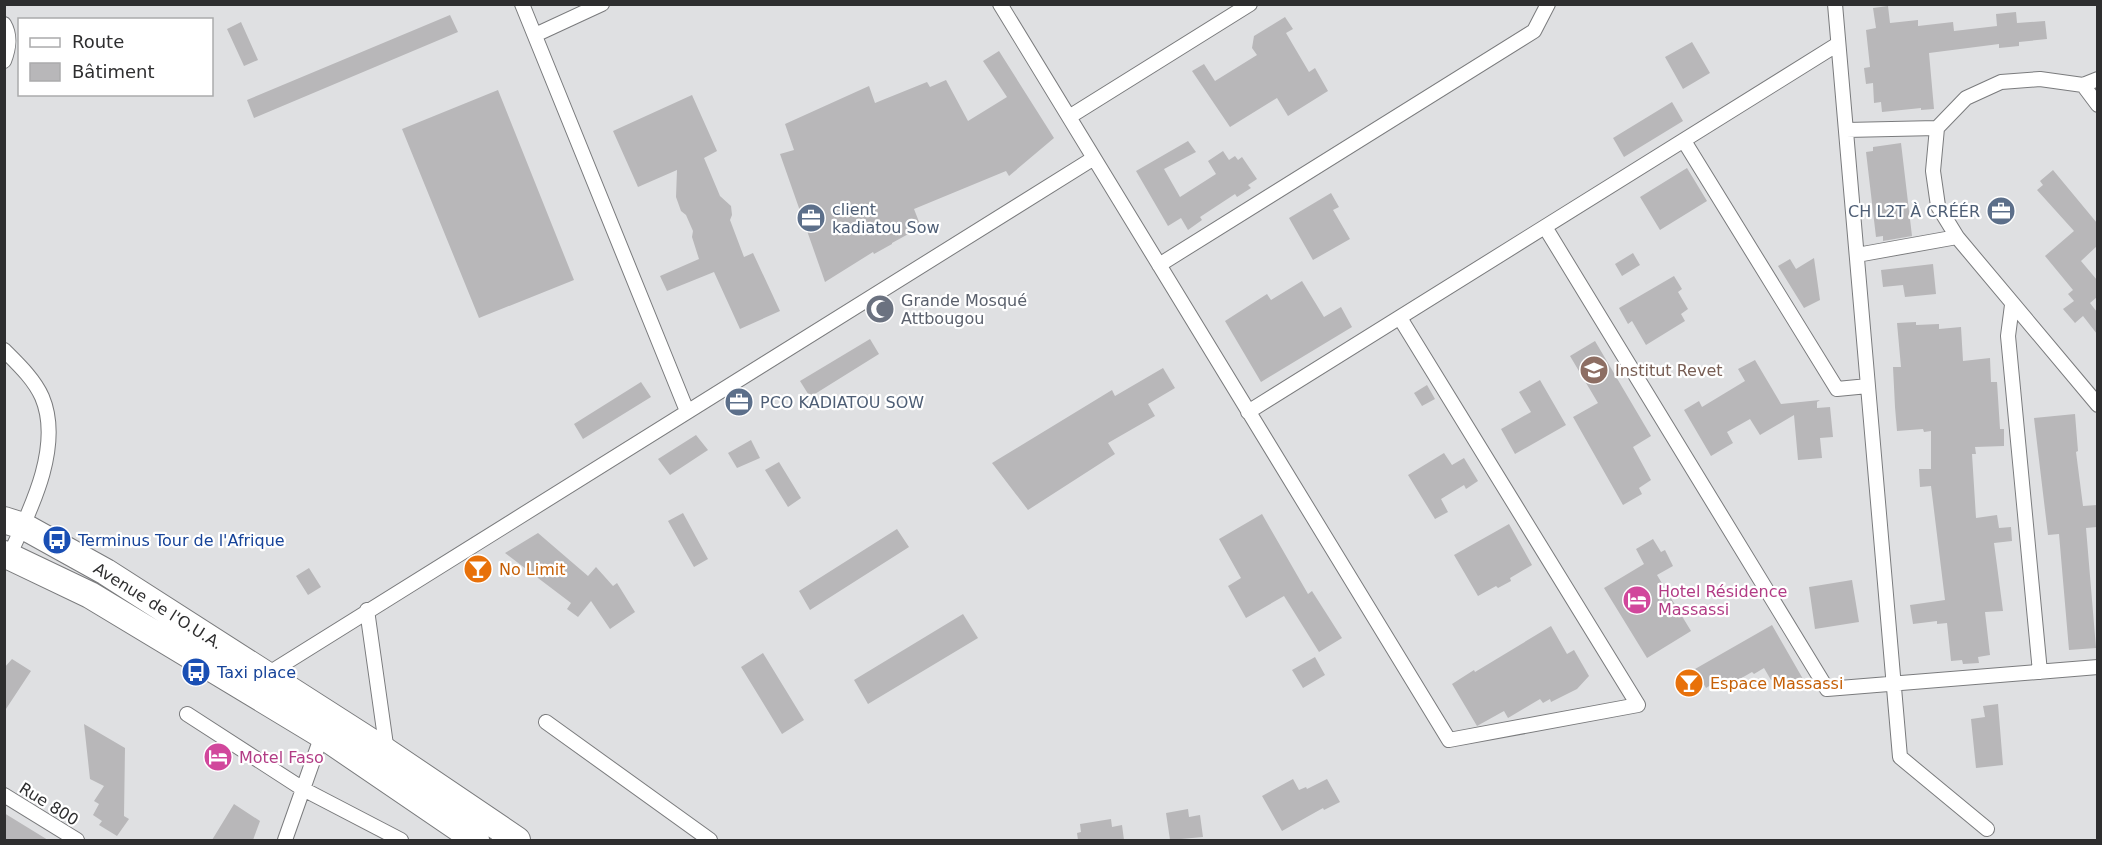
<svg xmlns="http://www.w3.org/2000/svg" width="2102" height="845" font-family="'DejaVu Sans',sans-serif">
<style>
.building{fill:#b8b7b9}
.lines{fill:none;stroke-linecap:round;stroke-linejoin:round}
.street-casing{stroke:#7a7b7d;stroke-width:16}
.highway-casing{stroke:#7a7b7d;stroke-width:28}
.street{stroke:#fff;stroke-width:14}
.highway{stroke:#fff;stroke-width:26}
.labels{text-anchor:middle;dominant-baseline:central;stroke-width:4.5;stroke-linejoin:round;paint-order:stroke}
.service-label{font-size:16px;fill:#4e5e75;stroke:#fff;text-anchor:start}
.worship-label{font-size:16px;fill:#5b616d;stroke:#fff;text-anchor:start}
.education-label{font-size:16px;fill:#785e54;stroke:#fff;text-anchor:start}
.transit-label{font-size:16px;fill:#164399;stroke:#fff;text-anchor:start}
.food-label{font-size:16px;fill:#c56008;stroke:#fff;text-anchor:start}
.hotel-label{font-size:16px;fill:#b23c85;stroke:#fff;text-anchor:start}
.street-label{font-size:16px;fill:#2e2e2f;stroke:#fff}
</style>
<rect width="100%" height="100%" fill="#dfe0e2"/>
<!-- building -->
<path class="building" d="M1888 6 1890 23 1918 20V26L1953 22 1954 31 1997 26 1996 14 2016 12 2017 23 2045 21 2047 39 2019 42V46L1999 48V44L1929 53 1934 109 1921 110V108L1882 112 1881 102 1874 103 1873 83 1866 84 1864 68 1870 67 1866 30 1876 28 1873 8Z
M450 15 458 32 254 118 247 100Z
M1285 17 1293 29 1286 33 1309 72 1315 68 1328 91 1288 116 1277 98 1230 127 1192 71 1204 64 1215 81 1257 55 1252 48 1254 36Z
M241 22 258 60 244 66 227 29Z
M1692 42 1710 73 1683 89 1665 57Z
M999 51 1054 138 1009 176 1006 171 914 209 921 227 892 243V244L874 254 873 252 825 282 780 154 794 150 785 124 869 86 875 103 927 82 930 87 946 80 968 121 1007 97 983 61Z
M498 90 574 280 479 318 402 129Z
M692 95 717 151 704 158 720 196 731 206 732 215 730 220 744 257 753 253 780 311 740 329 714 272 667 291 660 276 699 259 692 237 693 231 686 215 681 211 676 197 677 170 638 187 613 131Z
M1672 102 1683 121 1624 157 1613 138Z
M1188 141 1196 152 1164 169 1180 197 1216 174 1208 161 1223 151 1229 160 1235 156 1238 160 1242 157 1257 179 1248 185 1251 188 1237 197 1235 194 1200 217 1202 220 1188 230 1181 218 1168 226 1136 171Z
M1901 143 1912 236 1883 241V236L1876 237 1866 152 1873 151V147Z
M1687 168 1707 201 1660 230 1640 197Z
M2053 170 2097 223V246L2081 261 2097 280V297L2090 303 2097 312V334L2083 316 2075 323 2063 309 2074 301 2068 294 2073 290 2045 256 2074 231 2037 190 2043 185 2040 181Z
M1331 193 1339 207 1333 210 1350 239 1313 260 1289 218Z
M1633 253 1640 265 1622 276 1615 264Z
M1814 258 1820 300 1804 308 1778 266 1790 259 1796 269Z
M1933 264 1936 294 1905 297 1903 285 1883 287 1881 270Z
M1674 276 1682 289 1678 292 1688 309 1681 314 1685 321 1646 345 1632 321 1628 324 1619 308Z
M1302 281 1324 317 1341 307 1352 327 1261 382 1225 321 1267 294 1271 300Z
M1916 322V325L1939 324V329L1961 327 1963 361 1990 358 1991 382H1997L2000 429H2004V446L1975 447 1976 454H1972L1976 518 1997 515 1999 528 2011 527 2012 541 1994 543 2003 611 1985 612 1990 655 1978 657 1979 663 1963 664 1962 660 1951 661 1947 623 1937 624V621L1913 624 1910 605 1945 600 1931 486 1920 487 1919 469H1931V431L1924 432 1923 429 1897 431 1895 407 1893 367H1901L1897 323Z
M870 339 879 354 810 397 800 381Z
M1595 341 1651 436 1633 447 1651 480 1639 488 1642 494 1623 505 1573 417 1598 403 1570 356Z
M1755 360 1781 404 1820 400 1817 402V408L1830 407 1833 437 1820 438 1822 458 1798 460 1794 415 1760 435 1750 419 1727 432 1733 443 1711 456 1684 410 1699 401 1702 407 1745 381 1738 369Z
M1163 368 1175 388 1148 404 1155 416 1108 443 1115 454 1028 510 992 463 1112 390 1115 396Z
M1540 380 1566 425 1515 454 1501 429 1531 412 1519 392Z
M641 382 651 397 583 439 574 424Z
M1427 385 1435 399 1422 406 1414 393Z
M2075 414 2078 451 2076 452 2083 506 2097 505V527L2086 528 2096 648 2069 650 2059 534 2048 535 2034 418Z
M696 435 708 450 670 475 658 459Z
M751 440 760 458 737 468 728 453Z
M1444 453 1452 465 1464 458 1478 481 1466 489 1464 485 1441 499 1448 512 1435 519 1408 475Z
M779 462 801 498 788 507 765 470Z
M683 513 708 559 694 567 668 521Z
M1262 514 1308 594 1312 591 1342 638 1319 652 1284 596 1246 618 1228 586 1241 578 1219 539Z
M1509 524 1532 565 1510 578 1511 581 1498 588 1496 586 1478 596 1454 555Z
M897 529 909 547 810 610 799 591Z
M538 533 588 576 596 567 613 586 617 583 635 612 610 629 591 601 578 617 567 609 571 603 505 553Z
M1653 539 1661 552 1665 550 1673 566 1657 575 1691 631 1647 658 1604 588 1644 564 1636 549Z
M309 568 321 587 308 595 296 576Z
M1852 580 1859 622 1815 629 1809 587Z
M963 614 978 638 868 704 854 680Z
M1772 625 1803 679 1771 680 1764 668 1754 674 1752 672 1719 691 1714 683 1706 688 1695 669Z
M1551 626 1567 654 1574 650 1589 676 1577 689 1551 702 1550 699 1543 703 1540 699 1508 718 1504 711 1477 726 1452 684 1474 670 1475 672Z
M763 653 804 720 782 734 741 667Z
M1315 657 1325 675 1303 688 1292 670Z
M12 659 31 671 4 712V668Z
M1998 704 2003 765 1976 768 1971 719 1985 717 1983 706Z
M84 724 125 748 124 816 129 819 117 836 99 825 102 821 93 815 99 804 94 801 104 786 90 779Z
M1293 779 1299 790 1306 787 1307 789 1327 779 1340 802 1324 810 1323 808 1282 831 1262 796Z
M234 804 260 821 253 840H212Z
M1188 809 1189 817 1200 815 1203 837 1170 840 1166 813Z
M4 813 48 840H4Z
M1111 819 1112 827 1122 825 1124 840H1078L1077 833 1081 832 1080 824Z"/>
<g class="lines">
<!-- street casing -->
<g class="street-casing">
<path id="street" d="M522 4 687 411
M1000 4 1449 740 1638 705 1400 318
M1835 4 1900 757 1987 829
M4 24C11 36 9 48 4 61
M535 35 602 4
M2098 79 2083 85 2040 79 2001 82 1966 98 1937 128 1933 171 1938 206 1957 237 2098 405
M2083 85 2098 105
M1069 117 1250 4
M1846 130 1937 128
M1684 141 1837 389 1868 386
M1545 227 1827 689 2098 667
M1857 255 1957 237
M1159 265 1534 31 1548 4
M2012 305 2008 336 2040 672
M4 350C18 364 34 379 42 397 63 446 30 511 9 556
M1248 412 1838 44
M367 610 387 752
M266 675 1094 158
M187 714 303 789 401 840
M546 722 710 840
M4 795 77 840
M285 840 322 735"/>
</g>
<!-- highway casing -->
<g class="highway-casing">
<path id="highway" d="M4 520 23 526 106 572 387 752 517 840
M4 554 90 595 322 735 476 840"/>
</g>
<!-- street -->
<use href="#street" class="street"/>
<!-- highway -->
<use href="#highway" class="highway"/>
</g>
<!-- icons -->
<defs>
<g id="office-disc" transform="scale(1.5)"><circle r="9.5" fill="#5c6f8a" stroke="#fff"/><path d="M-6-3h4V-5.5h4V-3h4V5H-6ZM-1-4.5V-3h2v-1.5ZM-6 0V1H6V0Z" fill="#fff"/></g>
<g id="mosque-disc" transform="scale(1.5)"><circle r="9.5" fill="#6b7280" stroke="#fff"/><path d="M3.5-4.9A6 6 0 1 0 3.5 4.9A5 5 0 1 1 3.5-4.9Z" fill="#fff"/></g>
<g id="school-disc" transform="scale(1.5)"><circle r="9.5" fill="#8d6e63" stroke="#fff"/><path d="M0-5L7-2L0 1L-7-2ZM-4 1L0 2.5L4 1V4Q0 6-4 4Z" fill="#fff"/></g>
<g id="bus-disc" transform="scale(1.5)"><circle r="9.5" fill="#1a4fb4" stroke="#fff"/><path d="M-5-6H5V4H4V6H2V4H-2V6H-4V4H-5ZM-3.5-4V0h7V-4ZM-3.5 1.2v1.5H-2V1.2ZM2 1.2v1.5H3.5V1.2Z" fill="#fff"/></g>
<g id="bar-disc" transform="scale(1.5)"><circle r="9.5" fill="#e8710a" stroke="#fff"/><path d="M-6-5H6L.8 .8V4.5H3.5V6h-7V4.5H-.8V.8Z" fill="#fff"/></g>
<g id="hotel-disc" transform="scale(1.5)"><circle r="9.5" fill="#d1479c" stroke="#fff"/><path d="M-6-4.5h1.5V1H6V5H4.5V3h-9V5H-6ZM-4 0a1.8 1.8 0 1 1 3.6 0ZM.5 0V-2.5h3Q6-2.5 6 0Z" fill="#fff"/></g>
</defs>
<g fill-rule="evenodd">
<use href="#office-disc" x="2001" y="211"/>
<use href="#office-disc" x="811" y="218"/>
<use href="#mosque-disc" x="880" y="309"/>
<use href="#school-disc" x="1594" y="370"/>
<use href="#office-disc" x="739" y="402"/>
<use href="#bus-disc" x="57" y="540"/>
<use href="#bar-disc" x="478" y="569"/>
<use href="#hotel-disc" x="1637" y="600"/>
<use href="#bus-disc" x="196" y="672"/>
<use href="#bar-disc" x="1689" y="683"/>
<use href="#hotel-disc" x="218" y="757"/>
</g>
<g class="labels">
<!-- service labels -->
<g class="service-label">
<text x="832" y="209">client<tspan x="832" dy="18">kadiatou Sow</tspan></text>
<text x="1980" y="211" text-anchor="end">CH L2T À CRÉÉR</text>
<text x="760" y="402">PCO KADIATOU SOW</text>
</g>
<!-- worship labels -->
<g class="worship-label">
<text x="901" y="300">Grande Mosqué<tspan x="901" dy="18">Attbougou</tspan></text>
</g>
<!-- education labels -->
<g class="education-label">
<text x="1615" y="370">Institut Revet</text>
</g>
<!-- transit labels -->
<g class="transit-label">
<text x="78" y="540">Terminus Tour de l'Afrique</text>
<text x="217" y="672">Taxi place</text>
</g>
<!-- food labels -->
<g class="food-label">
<text x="499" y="569">No Limit</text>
<text x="1710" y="683">Espace Massassi</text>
</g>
<!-- hotel labels -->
<g class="hotel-label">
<text x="1658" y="591">Hotel Résidence<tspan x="1658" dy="18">Massassi</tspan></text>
<text x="239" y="757">Motel Faso</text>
</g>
<!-- street labels -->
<g class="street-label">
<text transform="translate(158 606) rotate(32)">Avenue de l'O.U.A.</text>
<text transform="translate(49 804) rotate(32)">Rue 800</text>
</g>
</g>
<!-- border -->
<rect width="2102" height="845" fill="none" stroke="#2e2e2f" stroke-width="12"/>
<!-- legend -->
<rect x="18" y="18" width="195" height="78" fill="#ffffff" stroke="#ababac" stroke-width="1.5"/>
<rect x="30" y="38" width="30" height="9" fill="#ffffff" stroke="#ababac" stroke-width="1.5"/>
<text x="72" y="48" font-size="18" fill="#2e2e2f">Route</text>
<rect x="30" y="63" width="30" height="18" fill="#b8b7b9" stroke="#ababac" stroke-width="1.5"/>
<text x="72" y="78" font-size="18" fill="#2e2e2f">Bâtiment</text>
</svg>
